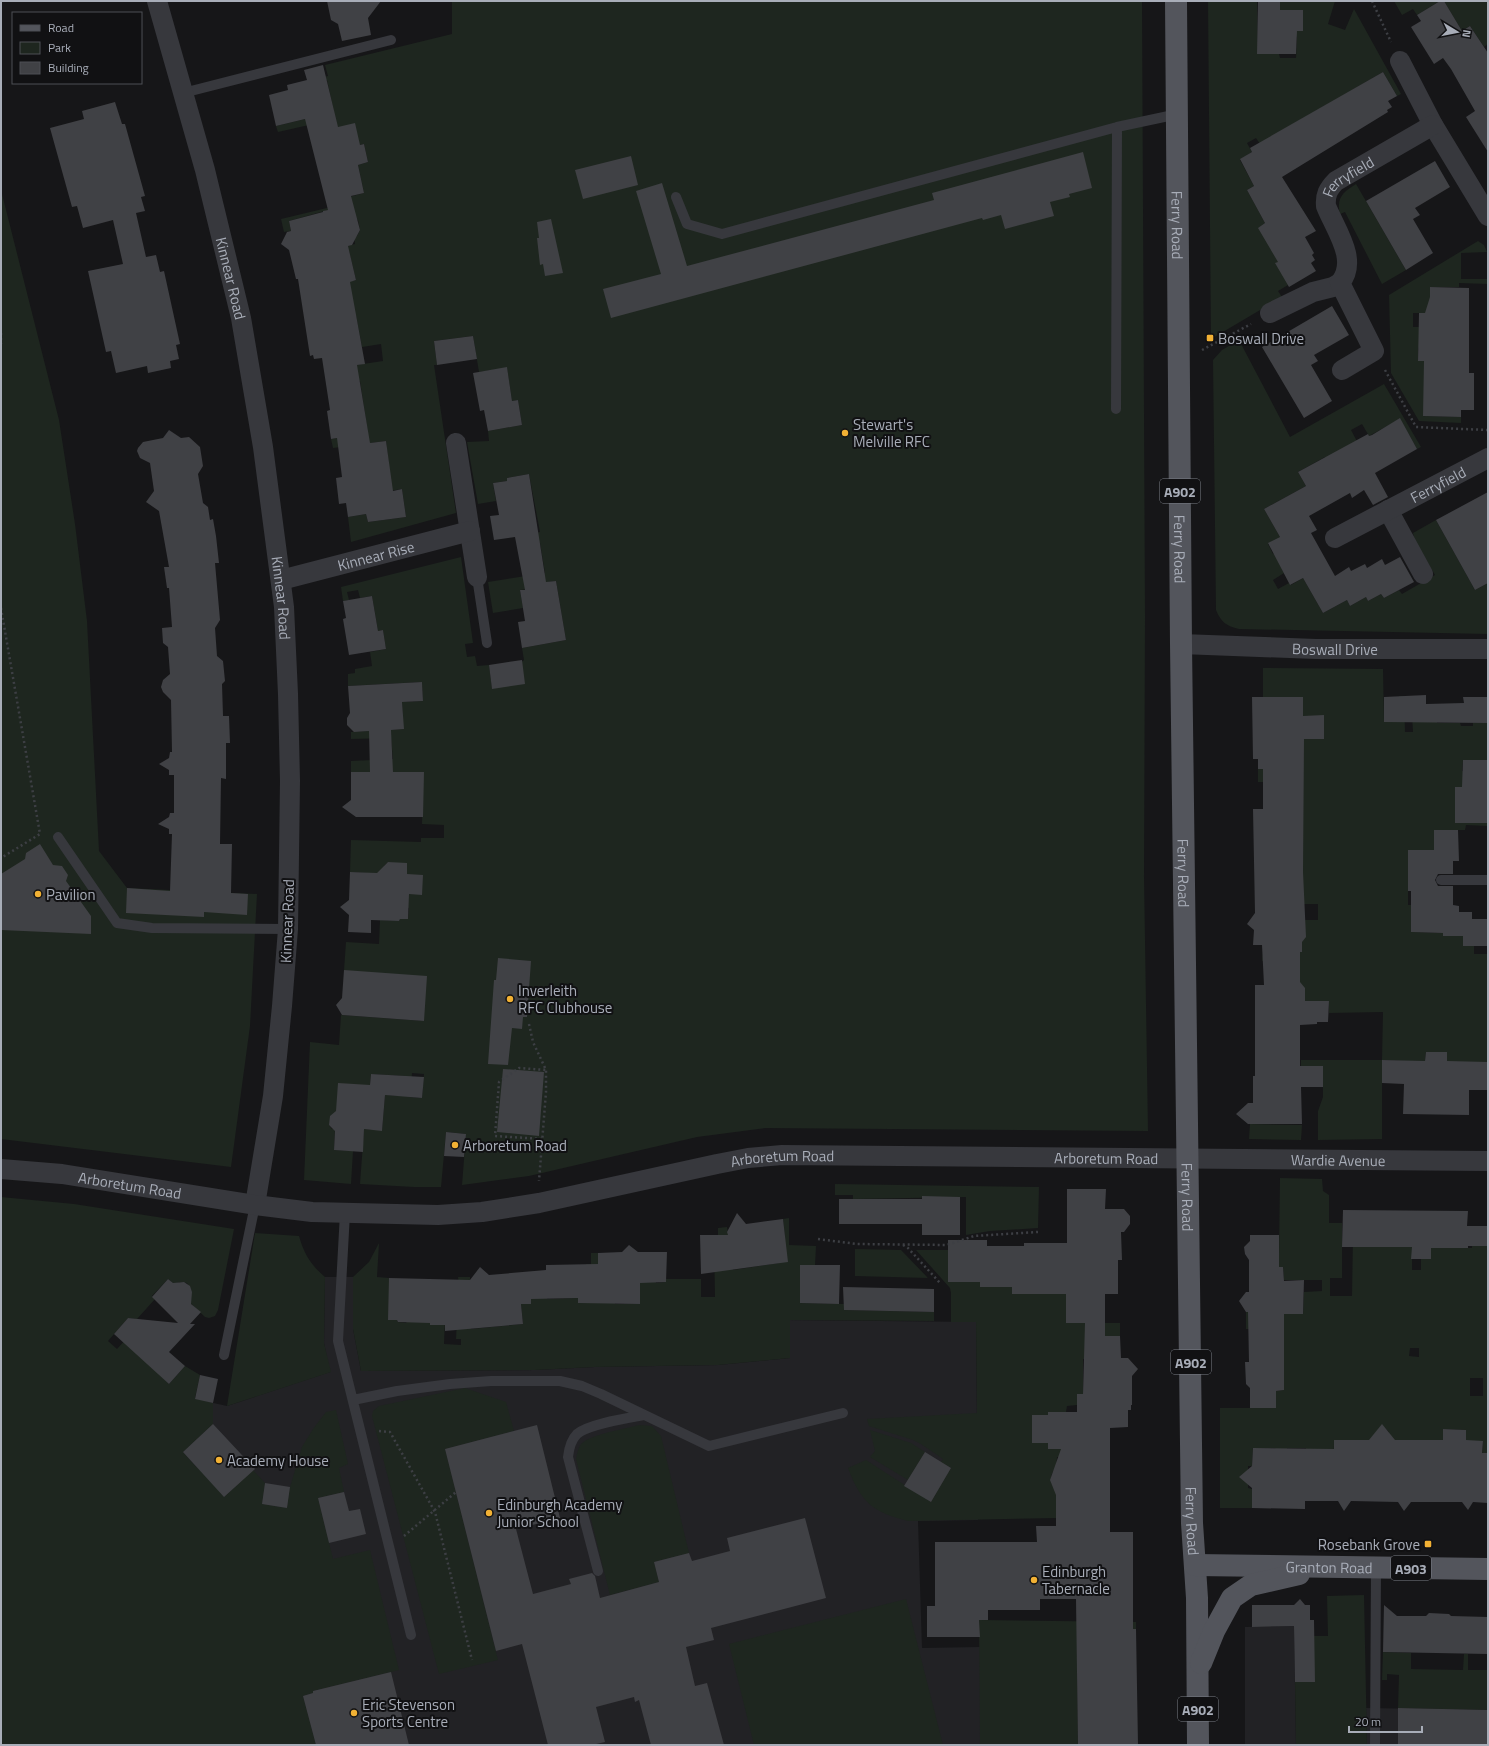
<svg xmlns="http://www.w3.org/2000/svg" width="1489" height="1746" font-family="'Titillium Web',sans-serif">
<style>
.built{fill:#222225}
.green{fill:#1e261f;fill-rule:evenodd}
.building{fill:#404145}
.lines{fill:none;stroke-linecap:round;stroke-linejoin:round}
.path{stroke:#3d3f44;stroke-width:2.5;stroke-dasharray:2 3;stroke-linecap:butt}
.lane{stroke:#37383d;stroke-width:10}
.street{stroke:#37383d;stroke-width:20}
.primary{stroke:#53555c;stroke-width:22}
.poi-dot{fill:#f2b134;stroke:#111113;stroke-width:1.5}
.labels{text-anchor:middle;dominant-baseline:central;stroke-width:4;stroke-linejoin:round;paint-order:stroke}
.shield{fill:#111113;stroke:#7b7e86;stroke-width:1}
.shield-label{font-size:14px;font-weight:bold;fill:#a8adb8}
.street-label{font-size:15px;fill:#a8adb8;stroke:#111113}
.poi-label{font-size:15px;fill:#a8adb8;stroke:#111113;text-anchor:start}
</style>
<rect width="100%" height="100%" fill="#161618"/>
<!-- built -->
<path class="built" d="M325 1277H353V1329L361 1371 535 1370 594 1367 718 1365 790 1358 789 1320 976 1322 978 1520 918 1521 922 1648 980 1647V1745H1V1356L227 1406 330 1372 324 1343Z
M1294 1626 1296 1745H1245V1627Z
M1366 1708 1488 1710V1745H1367Z"/>
<!-- green -->
<path class="green" d="M452 1H1142L1145 617 1144 877 1148 1131 765 1128 697 1137 529 1176 462 1185 466 1134 446 1132 441 1187H414L360 1184 364 1129 382 1130 385 1095 404 1096 405 1076 371 1074 370 1085 336 1114 329 1125 332 1129H335L334 1150 353 1151 351 1184 304 1180 310 1042 339 1045 341 1015 424 1021 344 970 346 942 379 944 380 920 399 921 400 919H408L409 908H400L407 874 394 863 388 862 384 866V874L350 872 351 840 421 842V838H444V825L422 824 423 772H351V761L393 759 391 738 351 739V732L403 729 402 702 423 701 422 682 348 686V674L355 673V669L372 666 370 652 386 649 383 630 378 631 372 596 360 598 358 590 347 592 349 600 343 601 341 587 461 557 473 643 465 644 467 657 475 656 477 666 489 665 492 688 524 660 522 648 566 640 556 581 534 584 535 588 520 590 523 608 493 613 488 582 545 573 540 543 515 537 540 532 529 474 507 478V481L493 483 496 501 478 504 467 442 489 441 488 431 522 425 518 400 512 401 507 368 479 372 473 336 434 341 437 365H434L456 513 351 542 348 517 366 514 368 522 406 517 402 489 376 493 372 467 389 465 386 441 333 448 331 439 368 433 360 381 354 382 329 369 383 361 381 344 362 347 356 316 336 319 301 293 356 280 349 251 337 248 355 244 354 237 357 236 360 230 358 220 352 218 346 205 289 221 291 231 284 232 281 219 331 207 330 202 364 193 358 165 368 162 364 144 360 145 339 127 309 125 278 132 276 126 334 112 327 80 308 84 307 81 328 76 325 65 452 34ZM412 1073 424 1074 422 1098 410 1097Z
M1208 1H1257L1258 53 1279 54 1280 58H1296L1297 37 1288 31H1303V11L1280 10V1H1335L1328 24 1345 30 1354 9 1401 94 1397 96 1383 72 1269 138 1262 147 1256 138 1247 143 1252 152 1240 160 1254 186 1247 190 1265 223 1259 228 1270 232 1288 285 1278 291 1282 297 1211 339Z
M1394 1H1440L1417 15 1413 9 1402 15Z
M1444 1H1488V44L1484 47 1470 26 1462 31Z
M1356 184 1406 270 1382 284 1345 212 1340 214C1336 198 1343 192 1356 184Z
M1 190 59 420 75 524 87 621 99 851 127 888 257 894 250 1026 231 1167 1 1139Z
M1478 241 1484 245 1487 252 1461 253V279H1488V284L1459 283V287H1430V313H1413V327H1429L1418 349V361H1429L1423 416 1461 417V423L1419 421 1391 373 1389 295Z
M1239 340 1290 437 1384 384 1421 447 1417 449 1400 419 1369 436 1362 424 1351 430 1361 449 1331 466 1325 457 1298 472 1306 486 1264 509 1280 537 1268 544 1273 554 1282 549 1290 564 1282 569 1284 573 1273 580 1278 589 1289 583 1291 585 1303 578 1323 613 1347 600 1350 606 1366 597 1368 601 1381 594 1384 598 1399 590 1402 594 1435 575 1415 541 1413 533 1436 520 1475 590 1488 583V634L1239 629C1226 626 1221 622 1216 610L1213 360 1222 350Z
M1263 668 1383 669 1384 722 1399 721V696H1404L1405 732H1413L1412 715 1437 717V723H1460L1461 726H1473V723H1488V760H1463L1462 771H1466L1488 826 1466 825 1465 830H1434V852L1408 869V905H1411V932L1443 933V936H1463V946H1474V954H1488V1062H1447V1052H1426L1425 1062 1382 1060V1139L1318 1140V1111L1323 1097V1066H1301V1060H1382L1383 1012 1329 1013V1001L1305 1004 1279 961H1262L1263 952H1301L1302 920H1318V904H1300L1303 882V788H1263V782H1258V769H1299L1303 737H1308V739H1324V716H1309L1303 718V697H1263Z
M1250 1124 1302 1125 1301 1140 1249 1139Z
M1280 1178 1322 1179 1323 1191 1329 1195V1223H1342V1278H1330V1296H1352L1353 1236 1361 1247H1412V1270H1421V1259H1431V1248H1472V1237L1488 1246V1453H1482L1483 1441 1466 1446V1430L1444 1429 1443 1440H1426L1425 1500 1388 1455 1389 1432 1385 1428H1379L1375 1455 1354 1440H1334L1333 1501H1329V1475H1306V1448H1287V1465L1275 1448H1253L1252 1466H1248V1488L1252 1489V1508H1220V1408H1276V1391L1284 1390 1283 1329H1246V1312L1303 1314 1304 1292 1322 1291V1280H1284L1283 1267H1277L1279 1253ZM1410 1348H1419V1357L1409 1356ZM1470 1378H1483V1396H1470Z
M835 1184 1039 1187 1038 1228 990 1231 966 1235V1197L853 1199V1195H835Z
M1 1197 74 1204 234 1229 218 1310 215 1316 209 1318 205 1317 188 1301 192 1292 187 1283 180 1282 174 1284 168 1279 152 1296 155 1299 137 1319 128 1318 108 1341 117 1349 128 1337 169 1384 185 1366 200 1375 195 1398 213 1403V1424L183 1452 197 1468 199 1467 224 1497 253 1470 265 1483 262 1504 287 1508 290 1487 302 1447 313 1429 326 1412 336 1410 348 1464 339 1468 344 1492 318 1498 333 1559 370 1550 399 1670 313 1691V1693L303 1696 316 1745H1Z
M789 1218V1245L816 1246 815 1265H800V1303L844 1304V1310L934 1312V1321L790 1320V1358L718 1365 594 1367 535 1370 361 1371 353 1329V1277L369 1262 379 1243 377 1277 389 1278V1320H397L398 1322 406 1323 408 1320H430V1325H441L445 1318 444 1344 461 1345V1339H456L457 1319H463L458 1277H470L471 1329 523 1324 521 1304 531 1303 529 1274 547 1292V1299L578 1298V1303H587L586 1264H591V1253H598L599 1299H614L615 1304H640V1273L655 1253 656 1283 665 1282 666 1279H701V1297H715L714 1240H718V1228L727 1227 733 1270 779 1263 776 1240 785 1238 783 1219Z
M255 1233 299 1236C304 1254 311 1265 325 1277L324 1343 331 1372 227 1406Z
M855 1249 901 1250 928 1278 855 1276Z
M916 1250H948L980 1282V1287H1012L1066 1294V1323H1120V1336H1092L1085 1359H1083V1394H1077V1405L1067 1406 1066 1412H1048V1415H1032V1443H1048V1449H1110V1463H1089V1457H1057L1056 1468C1049 1475 1049 1484 1057 1491L1110 1517 908 1521C872 1512 861 1502 848 1468L866 1460 931 1502 951 1468 941 1462 943 1459 921 1444 913 1440 869 1426 867 1419 977 1413 976 1322H951V1293L950 1288Z
M465 1388 506 1402 514 1431 445 1449 498 1660 439 1674 372 1416 373 1411 379 1406Z
M639 1425 652 1426 661 1436 689 1553 654 1562 659 1582 610 1595 576 1459C577 1454 578 1448 581 1444 591 1434 625 1429 639 1425Z
M870 1430 911 1443 925 1452 908 1480 870 1457 875 1451Z
M1364 1595 1367 1745H1296L1295 1682H1315L1311 1636H1328L1327 1596Z
M906 1599 943 1745H754L729 1644Z
M979 1620 1136 1622V1629L1077 1630 1078 1745H980Z
M1383 1652 1411 1653V1669L1463 1670 1464 1654H1468V1670H1488V1710L1398 1708 1399 1675 1387 1674V1680H1382Z"/>
<!-- building -->
<path class="building" d="M327 1H381L368 18 371 35 342 41 338 24 331 20Z
M1258 1H1280V10H1303V31H1297L1296 54H1257Z
M1440 1H1444L1462 31 1470 26 1488 53V152L1466 117 1475 111 1451 69 1443 58 1434 64 1411 27 1421 21 1417 15Z
M323 65 338 127 355 123 360 145 364 144 368 162 358 165 364 193 351 196 360 230 352 245 348 246 356 280 350 282 365 364 357 365 370 443 386 441 393 491 402 489 406 517 368 522 366 514 348 517 346 503 339 504 336 478 342 477 337 438 331 439 327 411 330 410 322 358 314 359 313 355 310 356 298 279H296L289 250 281 244 287 232 291 231 289 221 323 212V211L328 210 305 119 276 126 269 95 288 90 287 85 307 80 304 70Z
M1383 72 1397 96 1388 101 1392 107 1387 110 1388 112 1282 177 1316 231 1305 237 1314 253 1312 255 1315 260 1311 263 1316 271 1289 287 1275 263 1278 262 1258 228 1265 223 1247 190 1254 186 1240 159 1252 152 1250 148Z
M115 102 122 124H125L145 196 141 197 145 211 136 213 146 257 156 255 160 272 164 271 180 344 176 345 179 359 170 361 171 368 148 373 147 366 116 373 111 351 106 352 88 271 123 264 113 220 83 228 77 206 72 207 50 128 84 119 82 111Z
M1083 152 1092 188 1069 194 1070 197 1050 202 1054 216 1005 229 1001 215 983 220 982 218 611 318 603 289 661 274 636 191 662 183 687 266 934 200 932 193Z
M631 156 638 185 583 199 575 170Z
M1435 161 1450 187 1415 208 1420 215 1413 219 1433 253 1406 270 1366 201Z
M551 219 563 273 545 276 543 264 540 265 537 238H539L537 222Z
M1430 287 1469 288V373H1474V410H1461V417L1423 416 1424 361H1418L1419 313H1425L1430 297Z
M1332 306 1349 335 1314 355 1318 361 1311 365 1332 401 1304 418 1262 347Z
M473 336 477 359 437 365 434 341Z
M507 367 512 401 518 400 522 425 488 431 484 410 480 411 473 373Z
M1400 418 1417 449 1375 473 1388 497 1373 505 1364 490 1352 498 1350 493 1309 516 1317 530 1311 533 1335 576 1349 567 1351 571 1365 564 1367 568 1382 559 1385 565 1400 557 1414 582 1384 598 1381 594 1368 601 1366 597 1350 606 1347 600 1323 613 1303 578 1290 585 1268 543 1280 537 1264 509 1306 486 1298 472 1368 434 1369 436 1372 435Z
M169 430 181 438 189 437 200 447 203 466 198 474 203 503 208 507 210 520 213 519 216 536 219 563H215L220 620 215 628 217 656 223 661 225 681 222 684 223 716H229L230 743H226V779L221 778 220 844H232L231 893 248 894 247 915 204 912V917L126 913 127 888 170 891 172 834H169V829L158 824 169 817 170 813H174V775H169V770L159 764 169 758 170 752H172L171 700 163 692 161 687 163 680 170 674 168 647 163 643 162 628 172 627 169 588H167L164 567H169L159 511 146 502 154 491 150 463 140 458 137 451 138 448 143 442 163 438Z
M529 474 546 582 556 581 566 640 522 648 518 622 525 621 520 590H525L515 537 494 540 490 516 499 515 493 483 507 481V478Z
M1488 492V583L1475 590 1436 520Z
M372 596 378 631 383 630 386 649 349 655 343 619 346 618 343 601Z
M522 660 525 684 492 689 489 665Z
M422 682 423 701 402 702 404 729 391 730 393 772H424L423 817H356L342 807 351 800V772H370L369 731 354 732 347 725V718L350 713 348 686Z
M1426 695V704L1464 703 1463 697H1488V723L1384 722V697Z
M1252 697H1303V716L1324 715V739H1304L1303 872 1306 937 1302 942V952H1300V982L1305 988V1001H1329L1328 1022H1317V1024L1300 1025V1066H1323V1087H1301L1302 1124H1248L1236 1114 1248 1103H1253V1076H1255V985H1264L1262 945H1253L1254 930 1247 924 1255 913 1253 809H1263V769H1258V759H1253Z
M1463 760H1488V823H1455V787H1462Z
M1434 830H1458L1459 861H1453V874H1438L1435 880 1438 886H1453V905L1459 906V912H1472V919H1488V946H1463V936H1443V933L1411 932V891H1408V850H1434Z
M40 844 53 865 62 866 68 875 66 881 91 916V934L1 930V874L25 859 26 853Z
M388 862 407 863V874L423 875 422 895 409 894 408 919H400L399 921 371 920V933L348 932 349 915 340 907 349 900 350 872 377 873Z
M498 958 531 961 527 1017H523L522 1029 512 1028 508 1065 488 1064 494 980H496Z
M344 970 427 976 424 1021 342 1015 336 1005 342 998Z
M1426 1052H1447V1061L1488 1062V1090H1469V1115L1403 1114 1404 1084 1382 1083V1060L1425 1061Z
M503 1069 544 1072 539 1136 497 1132Z
M371 1074 424 1077 422 1098 385 1095 382 1131 364 1129 363 1152 334 1150 335 1131 329 1125 330 1116 336 1111 338 1083 370 1085Z
M446 1132 466 1134 464 1157 444 1156Z
M1067 1189H1106L1105 1209H1124L1130 1216V1224L1124 1232H1121L1122 1260H1118V1294H1105V1336H1120L1121 1358H1128L1138 1369 1132 1376V1405H1131V1410H1128V1427L1110 1428V1532H1133V1629H1136L1138 1745H1078L1076 1599H1040V1610H988V1620H979L980 1637H927V1606H935V1542H1037L1036 1526H1056V1495L1050 1480 1061 1449H1048V1443H1032V1415H1048V1412H1077V1394H1083L1085 1323H1066V1294H1012V1287H980V1282H948V1240H987V1246H1024V1243H1067Z
M922 1196 960 1197V1235H922V1224H839V1199H922Z
M1343 1210 1468 1211 1467 1226H1488V1246H1468V1248H1431V1259H1411L1412 1247H1342Z
M737 1213 746 1224 783 1219 788 1262 701 1274 700 1235H728L727 1232Z
M1250 1235H1279V1267H1283L1284 1281 1304 1280 1303 1314H1284V1390L1276 1391V1408H1250V1388L1246 1384 1245 1362H1249L1248 1312H1246L1239 1301 1246 1292H1249V1260L1245 1254 1244 1247 1250 1241Z
M629 1245 638 1252H667L666 1282 640 1283V1304L578 1303V1298L531 1299V1304H521L523 1324 445 1331V1325H430V1323L398 1322 397 1320H388L389 1278 470 1280 480 1267 489 1275 546 1270V1265L598 1264V1253L622 1252Z
M800 1265H840L839 1304 800 1303Z
M168 1279 173 1283 184 1282 190 1286 192 1292 191 1304 201 1312 190 1324H195L169 1352 185 1366 169 1384 114 1334 128 1318 178 1323 152 1297Z
M843 1287 934 1289V1312L844 1310Z
M200 1375 218 1379 213 1403 195 1399Z
M213 1424 255 1469 224 1497 183 1452Z
M1382 1424 1395 1440H1443V1429L1466 1430V1440L1483 1441 1482 1453H1488V1503L1473 1502 1468 1510 1462 1502H1411L1404 1511 1398 1502 1351 1501 1344 1511 1338 1501H1305V1509L1252 1508V1488L1239 1477 1252 1466 1253 1448 1334 1449V1440H1369Z
M537 1425 560 1518 516 1529 533 1594 571 1584 569 1579 592 1573 595 1576 600 1598 659 1582 654 1562 689 1553 692 1561 730 1551 727 1538 805 1518 826 1598 711 1628 714 1640 686 1647 695 1686 707 1683 724 1745H651L639 1700 635 1702 634 1697 596 1707 605 1742 592 1745H548L522 1644 496 1651 445 1449Z
M925 1452 951 1468 931 1502 904 1486Z
M265 1483 290 1487 287 1508 262 1504Z
M344 1492 349 1511 360 1509 366 1534 329 1543 318 1498Z
M1300 1599 1305 1605H1310V1620H1314L1315 1682H1295L1294 1626 1252 1627V1605H1294Z
M1384 1605 1397 1616H1426L1429 1613 1449 1614 1451 1616 1488 1617V1654L1383 1652Z
M391 1672 409 1745H316L303 1696 313 1693V1691Z
M1398 1708 1488 1710V1745H1398Z"/>
<g class="lines">
<!-- path -->
<path class="path" d="M1372 1 1391 42
M1 333V344
M1202 350 1251 324
M1385 370 1416 427 1488 430
M1 608 40 834 1 858
M529 1024 533 1042 546 1070V1092L539 1181
M542 1139 495 1136 499 1082 519 1068 546 1070
M818 1239 857 1244 947 1245 974 1236 1038 1232
M903 1245 908 1248 941 1284
M379 1431 390 1432 435 1512 472 1660
M404 1536 456 1492"/>
<!-- lane -->
<path class="lane" d="M183 93 391 40
M676 197 687 224 722 234 1117 127 1178 114
M1116 409 1117 127
M477 577 487 643
M58 837 117 923 152 928 288 929
M1441 880H1488
M345 1213 338 1341 411 1635
M224 1355 255 1205
M353 1400 397 1391 450 1384 491 1381H560L582 1386 601 1394 709 1446 843 1413
M598 1571 568 1457C569 1448 571 1440 577 1434 588 1424 628 1418 644 1415
M1375 1745 1376 1567"/>
<!-- street -->
<g class="street">
<path id="s1" d="M157 1 205 170 241 318 263 447 284 607 288 694 290 781 288 929 282 1006 273 1096 255 1205"/>
<path d="M1400 61 1433 125 1488 216"/>
<path d="M1270 313 1313 292 1333 287 1340 283"/>
<path id="s2" d="M1342 370 1374 351 1340 283C1359 260 1335 229 1326 206 1325 195 1328 189 1336 181L1433 125"/>
<path d="M456 443 477 577"/>
<path d="M1388 510 1423 574"/>
<path id="s3" d="M1335 538 1488 458"/>
<path id="s4" d="M281 580 470 531"/>
<path id="s5" d="M1181 644 1316 649H1488"/>
<path id="s6" d="M1 1169 62 1174 255 1205 312 1212 438 1215 482 1212 539 1203 717 1164 748 1158 782 1155 1488 1161"/>
</g>
<!-- primary -->
<g class="primary">
<path id="s7" d="M1176 1 1181 644 1192 1523 1197 1598 1198 1745"/>
<path id="s8" d="M1195 1565 1488 1569"/>
<path d="M1201 1663 1214 1631 1232 1598 1251 1585 1299 1574"/>
</g>
</g>
<!-- markers -->
<g class="poi-dot">
<rect x="1206" y="334" width="8" height="8" rx="2"/>
<circle cx="845" cy="433" r="4"/>
<circle cx="38" cy="894" r="4"/>
<circle cx="510" cy="999" r="4"/>
<circle cx="455" cy="1145" r="4"/>
<circle cx="219" cy="1460" r="4"/>
<circle cx="489" cy="1513" r="4"/>
<rect x="1424" y="1540" width="8" height="8" rx="2"/>
<circle cx="1034" cy="1580" r="4"/>
<circle cx="354" cy="1713" r="4"/>
</g>
<g class="labels">
<!-- shield labels -->
<g class="shield">
<rect x="1160" y="479" width="40" height="24" rx="3"/>
<rect x="1171" y="1350" width="40" height="24" rx="3"/>
<rect x="1391" y="1556" width="40" height="24" rx="3"/>
<rect x="1178" y="1697" width="40" height="24" rx="3"/>
</g>
<g class="shield-label">
<text x="1180" y="491">A902</text>
<text x="1191" y="1362">A902</text>
<text x="1411" y="1568">A903</text>
<text x="1198" y="1709">A902</text>
</g>
<!-- street labels -->
<g class="street-label">
<text stroke="none"><textPath href="#s2" startOffset="236">Ferryfield</textPath></text>
<text stroke="none"><textPath href="#s7" startOffset="224">Ferry Road</textPath></text>
<text stroke="none"><textPath href="#s1" startOffset="287">Kinnear Road</textPath></text>
<text stroke="none"><textPath href="#s3" startOffset="116">Ferryfield</textPath></text>
<text stroke="none"><textPath href="#s7" startOffset="548">Ferry Road</textPath></text>
<text stroke="none"><textPath href="#s4" startOffset="98">Kinnear Rise</textPath></text>
<text stroke="none"><textPath href="#s1" startOffset="611">Kinnear Road</textPath></text>
<text stroke="none"><textPath href="#s5" startOffset="154">Boswall Drive</textPath></text>
<text stroke="none"><textPath href="#s7" startOffset="872">Ferry Road</textPath></text>
<text transform="translate(287 921) rotate(-88)">Kinnear Road</text>
<text stroke="none"><textPath href="#s6" startOffset="790">Arboretum Road</textPath></text>
<text stroke="none"><textPath href="#s6" startOffset="1114">Arboretum Road</textPath></text>
<text stroke="none"><textPath href="#s6" startOffset="1346">Wardie Avenue</textPath></text>
<text stroke="none"><textPath href="#s6" startOffset="130">Arboretum Road</textPath></text>
<text stroke="none"><textPath href="#s7" startOffset="1196">Ferry Road</textPath></text>
<text stroke="none"><textPath href="#s7" startOffset="1520">Ferry Road</textPath></text>
<text stroke="none"><textPath href="#s8" startOffset="134">Granton Road</textPath></text>
</g>
<!-- poi labels -->
<g class="poi-label">
<text x="1218" y="338">Boswall Drive</text>
<text x="853" y="424">Stewart's<tspan x="853" dy="17">Melville RFC</tspan></text>
<text x="46" y="894">Pavilion</text>
<text x="518" y="990">Inverleith<tspan x="518" dy="17">RFC Clubhouse</tspan></text>
<text x="463" y="1145">Arboretum Road</text>
<text x="227" y="1460">Academy House</text>
<text x="497" y="1504">Edinburgh Academy<tspan x="497" dy="17">Junior School</tspan></text>
<text x="1420" y="1544" text-anchor="end">Rosebank Grove</text>
<text x="1042" y="1571">Edinburgh<tspan x="1042" dy="17">Tabernacle</tspan></text>
<text x="362" y="1704">Eric Stevenson<tspan x="362" dy="17">Sports Centre</tspan></text>
</g>
</g>
<!-- border -->
<rect width="1489" height="1746" fill="none" stroke="#a8adb8" stroke-width="4"/>
<!-- legend -->
<rect x="12" y="12" width="130" height="72" fill="#111113" stroke="#4d4f55"/>
<rect x="20" y="25" width="20" height="6" fill="#53555c" stroke="#4d4f55"/>
<text x="48" y="32" font-size="12" fill="#a8adb8">Road</text>
<rect x="20" y="42" width="20" height="12" fill="#1e261f" stroke="#4d4f55"/>
<text x="48" y="52" font-size="12" fill="#a8adb8">Park</text>
<rect x="20" y="62" width="20" height="12" fill="#404145" stroke="#4d4f55"/>
<text x="48" y="72" font-size="12" fill="#a8adb8">Building</text>
<!-- north arrow -->
<g transform="translate(1457 32) rotate(100)" stroke="#111113" stroke-width="3" paint-order="stroke">
<path d="M0-3L7 15L0 10L-7 15Z" fill="#a8adb8"/>
<text y="-6" font-size="11" font-weight="bold" text-anchor="middle" fill="#a8adb8">N</text>
</g>
<!-- scale -->
<path d="M1349 1726v6h73v-6" fill="none" stroke="#a8adb8" stroke-width="2"/>
<text x="1355" y="1726" font-size="12" fill="#a8adb8" stroke="#111113" stroke-width="3" paint-order="stroke">20 m</text>
</svg>
